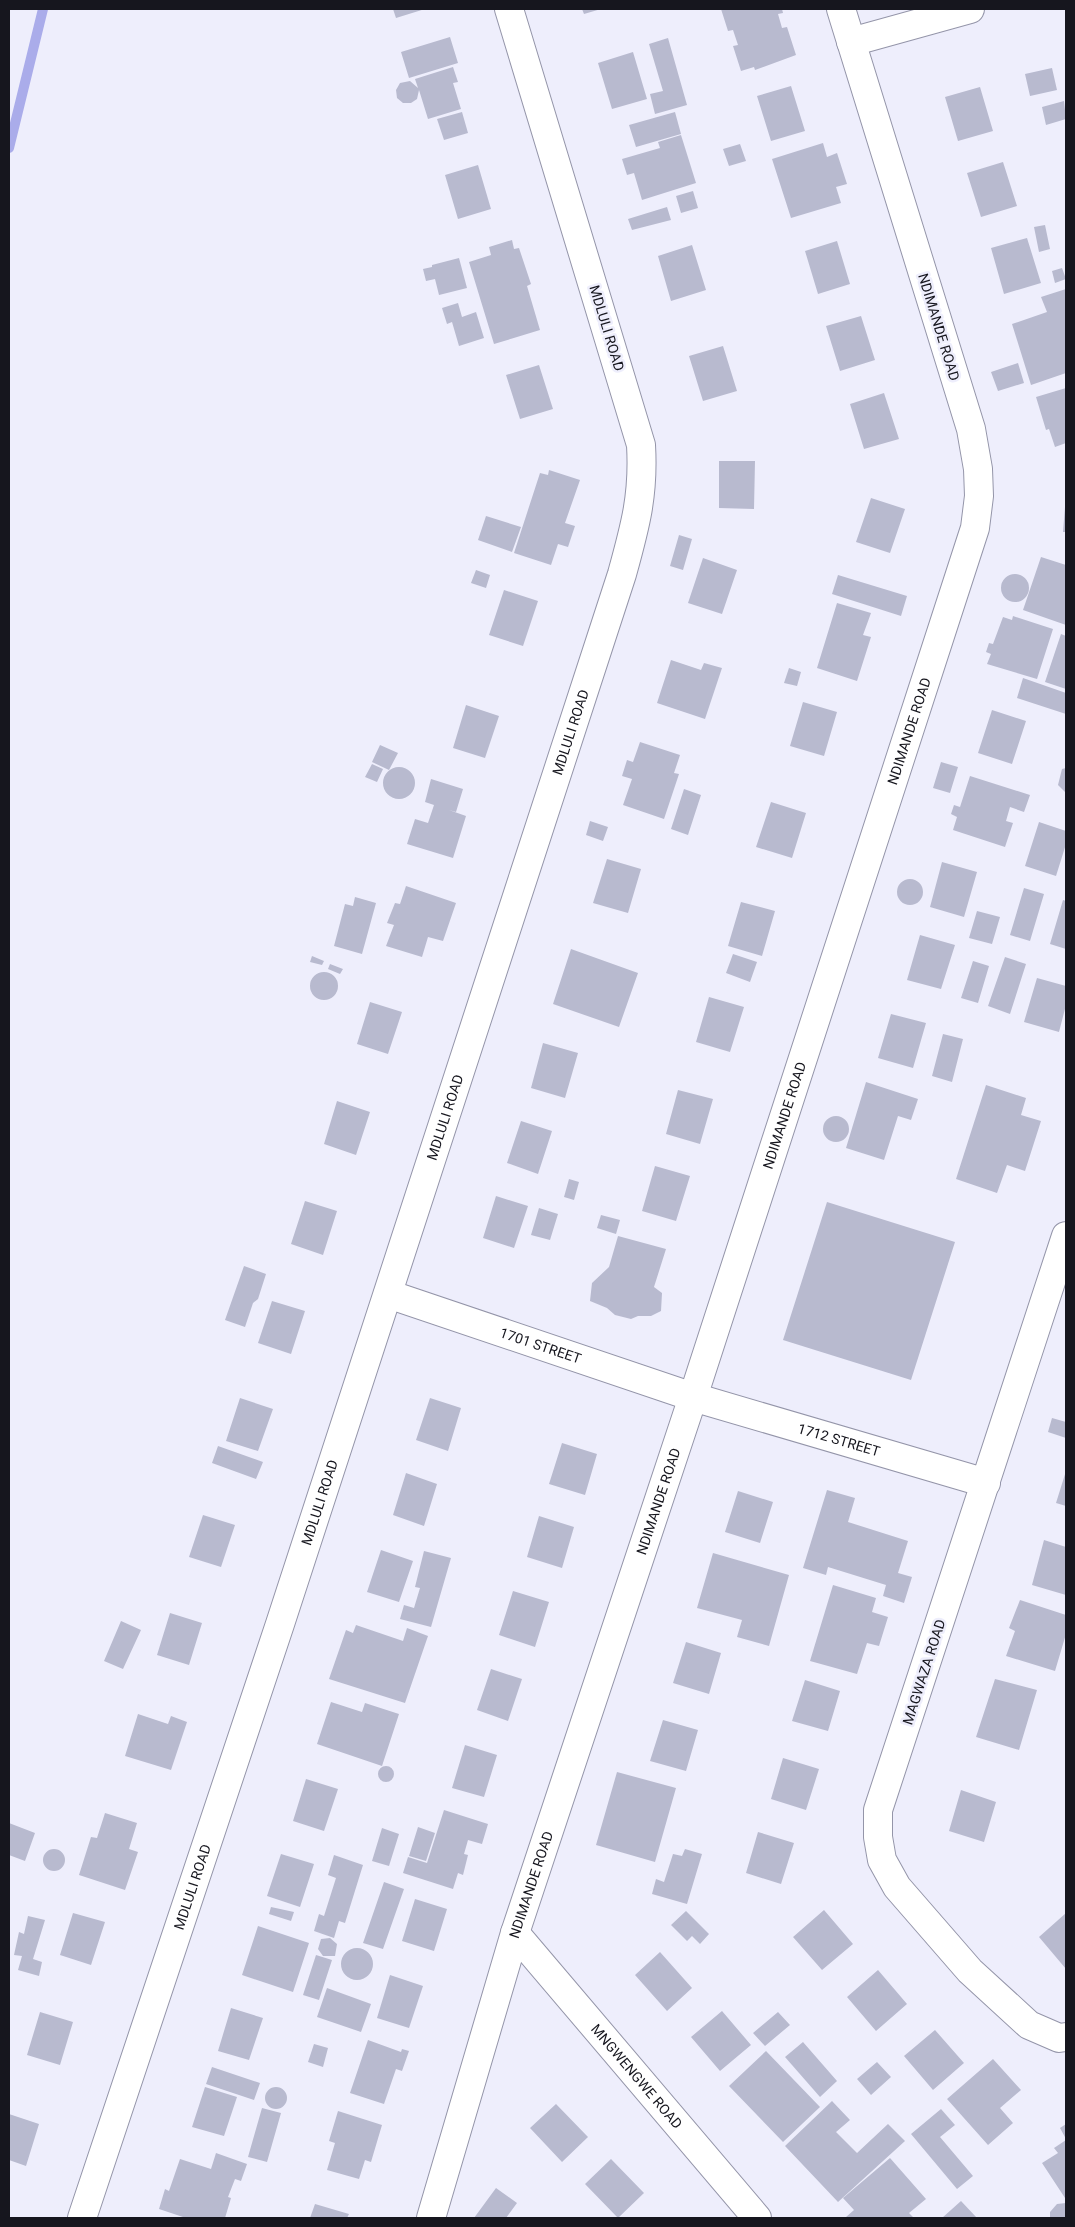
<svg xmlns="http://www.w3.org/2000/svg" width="1075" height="2227" font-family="Roboto,sans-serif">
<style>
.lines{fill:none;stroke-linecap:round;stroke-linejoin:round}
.stream{stroke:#aaacea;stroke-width:10}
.building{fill:#b8bacf}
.street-casing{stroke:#9495a9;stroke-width:30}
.street{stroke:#fff;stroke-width:28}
.labels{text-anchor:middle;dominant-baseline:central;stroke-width:5;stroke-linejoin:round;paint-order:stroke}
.street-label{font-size:14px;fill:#16161e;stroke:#eeeefc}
</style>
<rect width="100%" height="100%" fill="#eeeefc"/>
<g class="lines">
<!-- stream -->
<path class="stream" d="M9 148 43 9"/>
</g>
<!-- building -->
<path class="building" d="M393 9H425L396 18Z
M582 9H601L584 14Z
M721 9H782L783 13 778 14 782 28 787 27 796 55 755 70 754 67 741 71 733 46 738 45 733 30 728 31Z
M450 37 458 63 409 78 401 52Z
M668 38 687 105 655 114 650 94 663 91 649 44Z
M633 52 647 99 612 109 598 63Z
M453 67 458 82 453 83 461 109 428 119 419 90 417 99 411 103H403L397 98 396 90 400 83 410 81 418 88 415 79Z
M1052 68 1057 90 1030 96 1025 74Z
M791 86 805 131 771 141 757 96Z
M980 87 993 131 958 141 945 97Z
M1064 101 1066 119 1046 125 1042 107Z
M462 112 468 133 444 140 437 119Z
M675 112 681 134 636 147 629 125Z
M681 135 696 183 642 200 634 173 627 175 622 159 660 148 658 142Z
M823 143 827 157 837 153 847 184 836 187 841 203 791 218 772 159Z
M740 144 746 161 729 166 723 149Z
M1003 162 1017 206 981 217 967 173Z
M478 165 491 209 458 219 445 175Z
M693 191 698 208 681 213 676 196Z
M667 207 671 220 632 230 628 219Z
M1045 225 1050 249 1039 252 1034 227Z
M1027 238 1041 283 1004 294 991 248Z
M512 240 514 249 519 248 531 284 527 286 540 330 494 344 469 262 491 255 489 247Z
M837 241 850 284 818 294 805 251Z
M692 245 706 290 671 301 658 256Z
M459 258 467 288 439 295 435 279 426 281 423 269 432 267V265Z
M1062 268 1066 279 1055 283 1052 271Z
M1066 289V373L1031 385 1012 324 1047 312 1041 297Z
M458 303 462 317 476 312 484 338 459 346 452 322 447 324 442 308Z
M861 316 875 360 840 371 826 326Z
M723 346 737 391 703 401 689 356Z
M1018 363 1024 383 998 391 991 372Z
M539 365 553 409 520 419 506 375Z
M1066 388V443L1055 447 1049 429 1046 430 1036 397Z
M884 393 899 439 864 449 850 404Z
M719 461H755L754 509 719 508Z
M549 470 580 480 565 523 575 526 568 547 558 544 551 565 514 553 540 473 548 475Z
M871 498 905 509 890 553 856 542Z
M1065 507H1066V532H1063Z
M486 516 521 527 512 552 478 540Z
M679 535 692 539 683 570 670 566Z
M1041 557 1066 565V625L1023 610Z
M703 558 737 570 722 614 688 603Z
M476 570 490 575 486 588 471 583Z
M1001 588a14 14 0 1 1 28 0a14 14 0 1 1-28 0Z
M838 575 907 596 901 616 832 594Z
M504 590 538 601 523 646 489 635Z
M837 603 871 613 863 635 871 637 857 681 817 668Z
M1013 616 1053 629 1037 679 987 664 991 654 986 652 989 643 993 644 1003 617 1012 620Z
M1061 634 1066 636V689L1045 682Z
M671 660 701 670 704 663 722 668 705 719 657 703Z
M789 668 801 672 797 686 784 683Z
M1023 678 1066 693V714L1017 698Z
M803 702 837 712 824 756 790 746Z
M466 705 499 716 485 758 453 748Z
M992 710 1026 721 1012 764 978 753Z
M640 742 680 755 674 773 679 774 664 819 623 805 632 779 622 776 627 760 633 762Z
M380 745 398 753 389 770 372 762Z
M941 762 958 767 950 793 933 788Z
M372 764 383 769 377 782 365 777Z
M383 783a16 16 0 1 1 32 0a16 16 0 1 1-32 0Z
M1066 768V793L1058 785 1062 769Z
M970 776 1030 795 1024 812 1010 807 1006 821 1013 823 1005 847 953 830 957 817 951 814 954 805 960 807Z
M431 779 463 789 456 812 449 810 466 816 453 858 407 844 415 819 428 823 434 805 425 802Z
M684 789 701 795 688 835 671 829Z
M771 802 806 813 792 858 756 847Z
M590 821 608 827 603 841 586 835Z
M1039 822 1066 831V844L1056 876 1025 866Z
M607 859 641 869 628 913 593 903Z
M942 862 977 872 964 917 930 907Z
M897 892a13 13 0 1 1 26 0a13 13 0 1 1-26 0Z
M406 886 456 903 443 941 428 937 422 957 386 946 394 925 387 923 395 903 400 904Z
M1024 888 1044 894 1030 941 1010 935Z
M355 897 376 903 362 954 334 946 345 904 353 906Z
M1063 900 1066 901V949L1050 944Z
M741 902 775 911 762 956 728 946Z
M977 911 1000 917 992 944 969 938Z
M920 935 955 945 941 989 907 980Z
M571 949 638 973 619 1027 553 1004Z
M733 954 757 962 750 982 726 973Z
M312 956 324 961 322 965 310 962Z
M1005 957 1026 964 1010 1014 988 1006Z
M973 961 989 966 978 1003 961 998Z
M330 964 343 969 340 974 328 969Z
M310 986a14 14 0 1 1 28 0a14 14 0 1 1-28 0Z
M1037 978 1066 986V1005L1059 1032 1024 1022Z
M709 997 744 1007 730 1052 696 1042Z
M370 1002 402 1012 388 1054 357 1044Z
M891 1014 926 1023 913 1068 878 1058Z
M943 1034 963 1039 952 1082 932 1076Z
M543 1043 578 1053 565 1098 531 1088Z
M866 1082 918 1099 911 1120 898 1116 884 1160 846 1148Z
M986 1085 1026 1098 1021 1115 1041 1121 1025 1171 1007 1165 997 1193 956 1179Z
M678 1090 713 1099 700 1144 666 1134Z
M337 1101 370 1112 356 1155 324 1144Z
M823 1129a13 13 0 1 1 26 0a13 13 0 1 1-26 0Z
M521 1121 552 1131 538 1174 507 1163Z
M655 1166 690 1176 676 1221 642 1211Z
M569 1179 579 1182 574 1200 564 1197Z
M496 1196 528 1206 514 1248 483 1238Z
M305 1201 337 1211 323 1255 291 1244Z
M827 1202 955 1242 911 1380 783 1340Z
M539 1208 558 1214 550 1240 531 1235Z
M601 1215 620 1220 616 1234 597 1228Z
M618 1236 666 1249 654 1287 662 1293 661 1311 651 1316H638L631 1319 615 1315 607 1308 590 1301 592 1283 609 1267Z
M244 1266 266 1274 258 1299 253 1303 245 1327 225 1320Z
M272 1301 305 1311 291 1354 258 1343Z
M240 1398 273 1409 258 1451 226 1441Z
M430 1398 461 1408 448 1451 416 1440Z
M1052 1418 1066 1422V1438L1048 1432Z
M562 1443 597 1454 585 1495 549 1484Z
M218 1446 263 1462 256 1479 212 1463Z
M1066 1471V1506L1056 1503Z
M406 1473 437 1484 424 1526 393 1515Z
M827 1490 855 1498 848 1522 908 1541 898 1573 912 1577 904 1603 883 1596 886 1585 828 1567 826 1575 803 1568Z
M738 1491 773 1502 760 1543 725 1532Z
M203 1515 235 1525 221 1567 189 1557Z
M539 1516 574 1527 562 1568 527 1557Z
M1044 1540 1066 1547V1595L1032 1585Z
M381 1550 413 1561 399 1602 367 1592Z
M424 1551 451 1558 431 1627 400 1619 404 1605 414 1608 420 1588 415 1587Z
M713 1553 789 1575 769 1646 737 1637 742 1620 697 1608Z
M833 1585 876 1598 872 1612 888 1617 879 1646 867 1643 857 1674 810 1661Z
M513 1591 549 1602 535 1647 499 1635Z
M1020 1600 1066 1615V1634L1055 1671 1006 1656 1015 1631 1009 1628Z
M170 1613 202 1623 189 1665 157 1655Z
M121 1621 141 1630 123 1669 104 1661Z
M356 1625 403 1641 407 1628 428 1636 405 1703 329 1679 346 1630 353 1633Z
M686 1642 721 1653 709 1694 673 1683Z
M491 1669 522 1679 508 1721 477 1710Z
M995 1679 1037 1690 1019 1750 976 1737Z
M805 1680 840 1691 828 1731 792 1721Z
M331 1702 362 1712 365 1703 399 1714 382 1766 317 1744Z
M138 1714 168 1724 171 1716 187 1722 171 1770 125 1756Z
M663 1720 698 1730 686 1771 650 1761Z
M465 1745 497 1755 484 1797 452 1788Z
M783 1758 819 1769 806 1810 771 1799Z
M378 1774a8 8 0 1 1 16 0a8 8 0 1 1-16 0Z
M617 1772 676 1788 655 1862 596 1845Z
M306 1779 338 1789 324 1831 293 1821Z
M961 1790 996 1802 984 1842 949 1831Z
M444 1810 488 1824 482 1844 468 1840 464 1854 468 1855 463 1875 458 1873 453 1889 403 1873 408 1857 427 1863Z
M105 1813 137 1823 129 1849 138 1852 125 1890 79 1875 91 1837 97 1838Z
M9 1823 35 1833 25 1861 9 1855Z
M418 1827 435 1833 426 1861 409 1856Z
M382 1828 399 1834 389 1866 372 1861Z
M758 1832 794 1843 781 1884 746 1873Z
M685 1849 702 1854 687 1904 652 1894 656 1879 664 1882 673 1854 682 1856Z
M43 1860a11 11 0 1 1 22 0a11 11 0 1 1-22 0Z
M281 1854 314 1864 300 1907 267 1896Z
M334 1855 363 1865 345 1923 339 1921 334 1938 314 1931 319 1914 324 1916 336 1878 328 1875Z
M384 1882 404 1889 383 1949 363 1943Z
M415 1899 447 1909 434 1951 402 1941Z
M271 1907 294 1912 291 1921 269 1914Z
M824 1910 853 1944 822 1970 793 1937Z
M686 1911 709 1934 700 1944 692 1936 687 1941 671 1925Z
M73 1913 105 1922 91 1965 60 1955Z
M1066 1913V1969L1039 1937Z
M28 1916 45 1920 33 1959 42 1962 39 1976 18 1970 22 1956 14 1955 19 1932 24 1934Z
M258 1926 309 1943 293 1992 242 1975Z
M330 1938 337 1944 335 1956H323L318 1949 321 1939Z
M341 1964a16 16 0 1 1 32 0a16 16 0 1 1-32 0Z
M660 1952 692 1988 667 2011 635 1975Z
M316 1955 332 1960 319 2000 303 1995Z
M878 1970 907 2004 876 2031 847 1997Z
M390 1975 423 1986 409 2028 377 2018Z
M327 1988 371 2004 361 2032 317 2017Z
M231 2008 263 2018 249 2060 218 2051Z
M722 2011 751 2045 720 2071 691 2037Z
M40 2012 73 2022 60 2065 27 2055Z
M778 2012 790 2025 765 2046 753 2033Z
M935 2030 964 2063 933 2090 904 2056Z
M368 2040 401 2052 402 2049 409 2051 402 2071 396 2069 384 2104 350 2093Z
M803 2042 837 2081 820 2097 785 2057Z
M314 2044 328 2048 323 2067 308 2062Z
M766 2051 820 2107 783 2142 729 2086Z
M993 2059 1021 2090 1000 2108 1013 2123 988 2145 947 2099Z
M877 2062 891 2077 871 2095 857 2079Z
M212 2067 260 2083 254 2100 206 2084Z
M265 2098a11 11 0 1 1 22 0a11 11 0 1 1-22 0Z
M205 2087 237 2097 224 2136 192 2127Z
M832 2101 850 2120 836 2132 857 2153 888 2124 905 2141 838 2202 785 2146Z
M556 2104 588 2137 562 2162 530 2128Z
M262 2108 281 2113 267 2162 248 2157Z
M941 2109 955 2125 940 2137 973 2176 957 2189 911 2134Z
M338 2111 382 2125 371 2162 365 2160 359 2179 327 2170 335 2143 329 2141Z
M9 2114 39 2124 26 2166 9 2160Z
M1066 2124V2139L1060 2128Z
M1066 2140V2197L1065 2198 1042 2163 1058 2153 1054 2148Z
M216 2153 247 2164 241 2181 235 2179 228 2197 231 2198 225 2218H182L183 2217 159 2209 165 2189 169 2191 180 2159 211 2169Z
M890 2158 926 2199 909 2213 914 2218H848L846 2217 854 2210 843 2198Z
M611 2159 644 2193 618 2218 585 2184Z
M496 2188 517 2203 506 2218H474Z
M961 2201 977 2218H942Z
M1066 2203V2218H1050V2212L1057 2204Z
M315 2204 349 2214 347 2218H310Z"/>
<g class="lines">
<!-- street casing -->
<g class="street-casing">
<g id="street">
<path d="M851 42 970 9"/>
<path d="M1066 1236 878 1810V1837L882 1860 897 1887 970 1971 1029 2025 1059 2038 1066 2037"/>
<path id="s1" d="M388 1294 693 1397 986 1483"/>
<path id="s2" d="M515 1933 757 2218"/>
<path id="s3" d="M82 2218 280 1624 622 574C635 527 644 495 641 445L509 9"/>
<path id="s4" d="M431 2218 515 1933 693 1397 975 528 979 496 978 469 971 429 841 9"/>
</g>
</g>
<!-- street -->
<use href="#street" class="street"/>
</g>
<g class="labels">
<!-- street labels -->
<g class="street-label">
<text transform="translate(939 327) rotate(73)">NDIMANDE ROAD</text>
<text transform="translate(607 328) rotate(73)">MDLULI ROAD</text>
<text stroke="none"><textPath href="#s4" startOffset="1562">NDIMANDE ROAD</textPath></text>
<text stroke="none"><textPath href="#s3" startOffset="1564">MDLULI ROAD</textPath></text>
<text stroke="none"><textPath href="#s4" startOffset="1158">NDIMANDE ROAD</textPath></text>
<text stroke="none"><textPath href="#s3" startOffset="1159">MDLULI ROAD</textPath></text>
<text stroke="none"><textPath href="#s1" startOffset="161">1701 STREET</textPath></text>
<text stroke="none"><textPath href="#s1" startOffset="474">1712 STREET</textPath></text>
<text stroke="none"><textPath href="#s4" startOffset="752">NDIMANDE ROAD</textPath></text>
<text stroke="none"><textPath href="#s3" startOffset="754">MDLULI ROAD</textPath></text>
<text transform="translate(924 1672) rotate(-72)">MAGWAZA ROAD</text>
<text stroke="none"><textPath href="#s4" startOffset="348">NDIMANDE ROAD</textPath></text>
<text stroke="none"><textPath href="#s3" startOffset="349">MDLULI ROAD</textPath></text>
<text stroke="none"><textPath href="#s2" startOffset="188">MNGWENGWE ROAD</textPath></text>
</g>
</g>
<!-- border -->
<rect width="1075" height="2227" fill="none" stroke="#16161e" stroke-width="20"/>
</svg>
